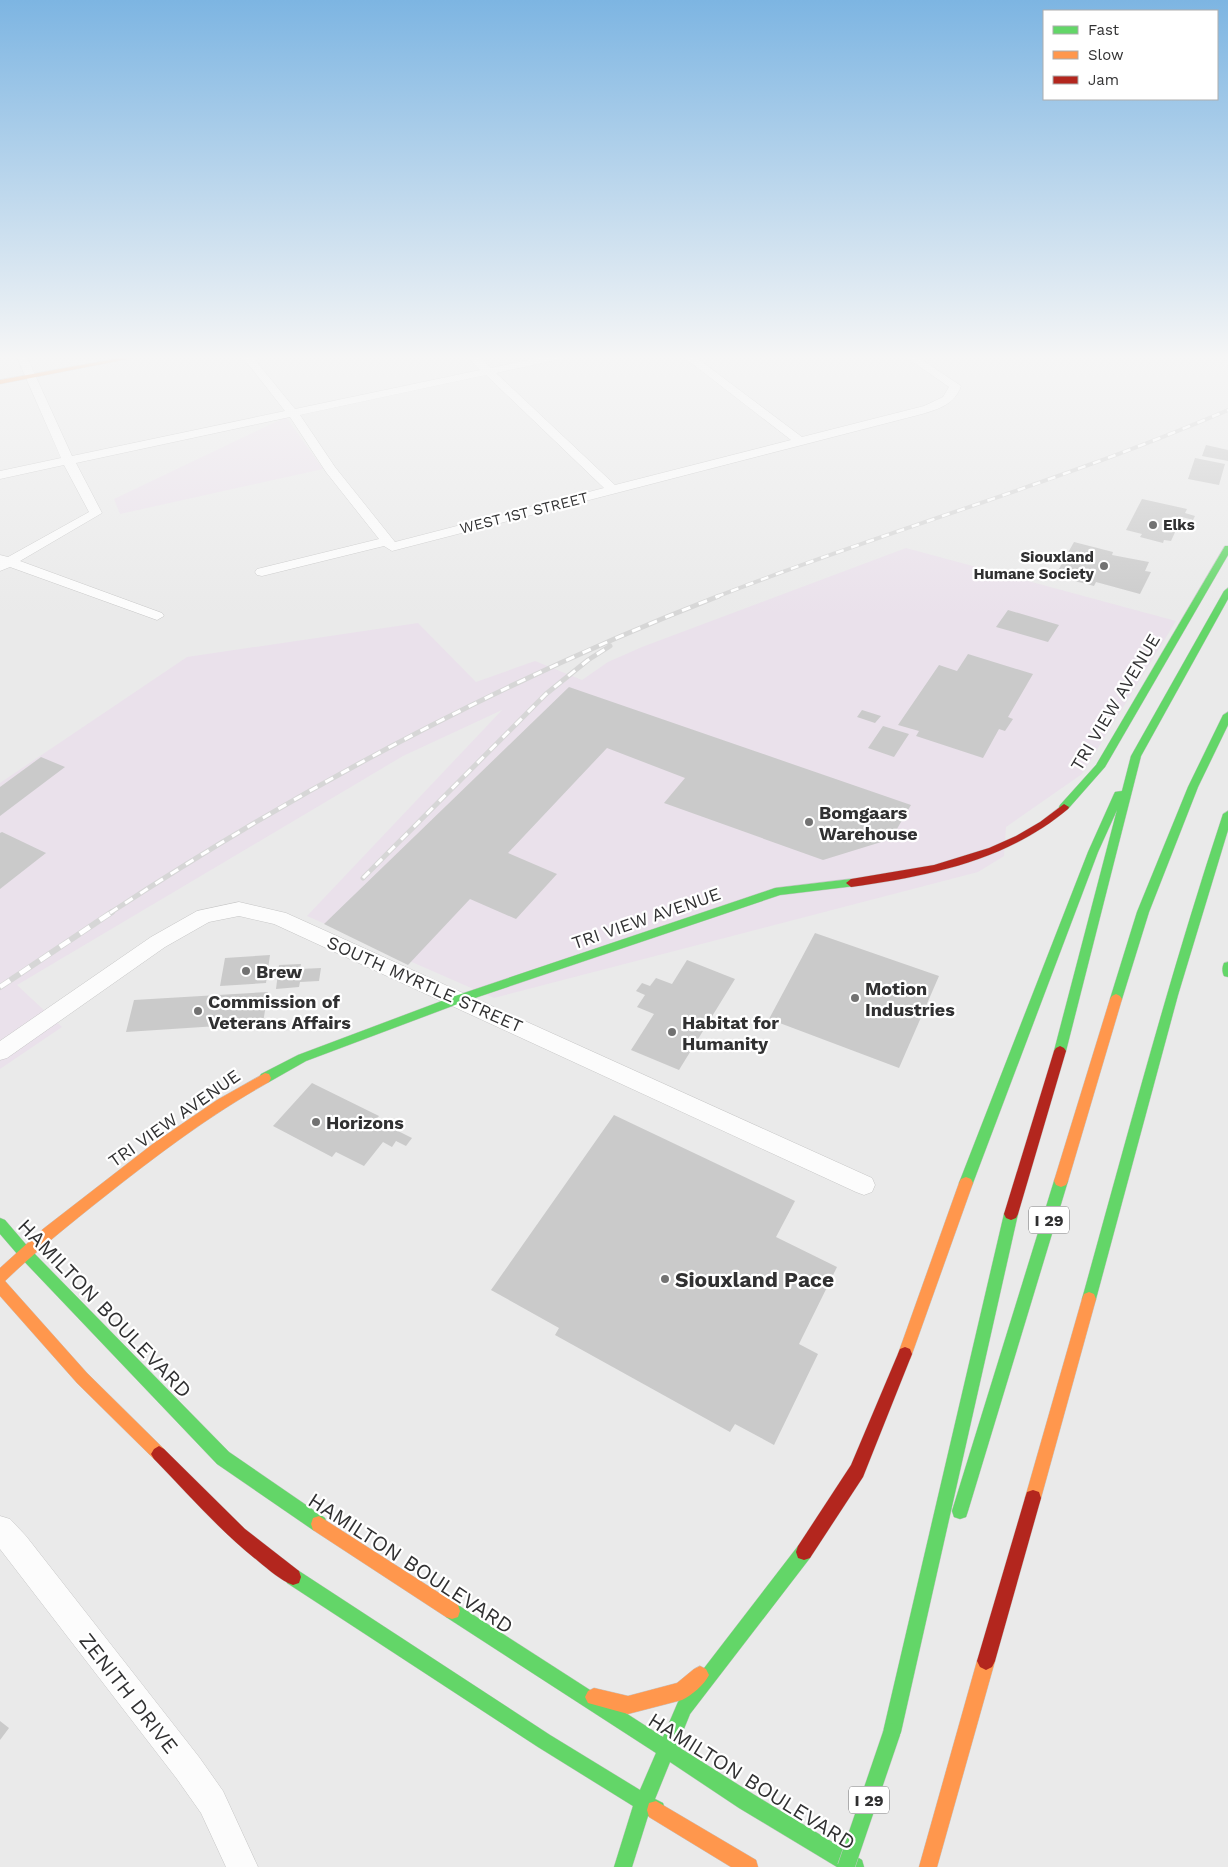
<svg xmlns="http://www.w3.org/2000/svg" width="1228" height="1867" font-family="'Work Sans',sans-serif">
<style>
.industrial{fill:#eae1eb}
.building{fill:#cacaca}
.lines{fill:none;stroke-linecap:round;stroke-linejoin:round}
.street-casing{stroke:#c6c6c6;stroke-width:1}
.fast-casing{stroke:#c6c6c6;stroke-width:1}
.slow-casing{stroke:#c6c6c6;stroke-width:1}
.jam-casing{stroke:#c6c6c6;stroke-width:1}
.street{fill:#fcfcfc;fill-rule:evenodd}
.fast{fill:#63d668;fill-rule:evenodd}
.slow{fill:#ff974d;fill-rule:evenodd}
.jam{fill:#b3261e;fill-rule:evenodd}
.rail-far2-casing{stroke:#d6d6d6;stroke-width:4}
.rail-far1-casing{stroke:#d6d6d6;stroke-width:5}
.rail-casing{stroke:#d6d6d6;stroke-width:6}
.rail-far2{stroke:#fff;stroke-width:2.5;stroke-dasharray:8;stroke-linecap:butt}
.rail-far1{stroke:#fff;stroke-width:3;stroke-dasharray:9;stroke-linecap:butt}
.rail{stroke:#fff;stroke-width:4.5;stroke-dasharray:12;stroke-linecap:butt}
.fast-bridge-casing{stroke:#c7c7c7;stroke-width:18;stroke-linecap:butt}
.fast-bridge{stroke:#63d668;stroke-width:17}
.poi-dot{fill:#727272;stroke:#fff;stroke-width:2}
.labels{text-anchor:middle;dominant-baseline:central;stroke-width:4.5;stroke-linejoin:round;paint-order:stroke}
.far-street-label{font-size:15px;fill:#313132;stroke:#fff}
.far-poi-label{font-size:15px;font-weight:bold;fill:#313132;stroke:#fff;text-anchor:start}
.shield{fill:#fff;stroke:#6f6f70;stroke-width:1}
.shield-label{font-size:16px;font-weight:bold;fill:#313132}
.street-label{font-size:18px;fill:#313132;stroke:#fff}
.poi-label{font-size:18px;font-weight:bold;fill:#313132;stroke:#fff;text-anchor:start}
.near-poi-label{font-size:21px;font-weight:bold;fill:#313132;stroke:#fff;text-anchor:start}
.near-street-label{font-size:21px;fill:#313132;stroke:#fff}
</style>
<rect width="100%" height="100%" fill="#eaeaea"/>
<!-- industrial -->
<path class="industrial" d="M286 417 323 469 120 514 114 499Z
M906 548 1176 621 1082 774 1006 827 1004 856 978 872 494 998 307 916 502 710 403 756 17 985 62 1027 0 1069V783L187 657 418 623 476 682 535 661 582 680 608 662 642 647Z"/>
<!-- building -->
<path class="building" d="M1206 445 1228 450V461L1202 456Z
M1195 458 1225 464 1219 485 1188 479Z
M1142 499 1187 509 1185 513 1195 516 1193 520 1182 517 1171 541 1164 540 1163 543 1140 537 1142 534 1126 530Z
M1074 542 1113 552 1112 555 1149 562 1145 571 1151 572 1140 594 1096 582 1094 586 1055 576Z
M1008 610 1059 625 1048 642 996 627Z
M968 654 1033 674 1008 717 1013 719 1005 731 999 729 983 758 916 736 919 731 898 725 939 665 957 671Z
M569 687 911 805 891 839 823 860 664 803 685 778 607 748 508 853 557 874 516 919 470 899 408 965 324 924Z
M862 710 881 716 875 723 857 717Z
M883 726 909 734 894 757 868 748Z
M41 757 65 767 0 816V787Z
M2 832 46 853 0 889V833Z
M815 933 939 976 899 1068 769 1019Z
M270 955 266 983 220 986 225 958Z
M687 960 735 979 679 1070 631 1050 654 1014 637 1007 645 995 636 991 642 983 650 986 656 978 672 984Z
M301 964 300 969 321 968 319 981 300 982 299 987 276 989 279 965Z
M268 992 263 1023 126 1032 134 1000Z
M312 1083 379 1116 376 1120 412 1138 406 1146 396 1141 392 1147 383 1142 364 1166 336 1152 332 1157 273 1126Z
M614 1115 795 1201 776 1237 837 1267 799 1344 818 1354 774 1445 735 1424 730 1432 555 1335 559 1328 491 1290Z
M0 1721 9 1728 0 1740Z"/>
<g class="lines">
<!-- street casing -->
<g class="street-casing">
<path id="street" d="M16 355H26L72 456 285 411 241 355H251L295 409 480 370 466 355H477L491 368 551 355H570L565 358 496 373 615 485 791 440 681 355H693L802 437 924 406 943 397 949 387 903 355H915L961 386C955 404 939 409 922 414L392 551 384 546 262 576 257 575 255 572 257 569 379 539 326 472 290 417 76 463 102 513 20 561 162 613 164 616 157 620 10 567 0 571V555L8 557 89 512 64 465 0 479V471L61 458ZM486 375 604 488 395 542 335 467 300 415Z
M239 902 286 913 872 1178 875 1185 872 1192 864 1195 856 1192 274 924 239 916 209 922 165 947 7 1058 0 1060V1041L151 937 197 911Z
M0 1516 10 1519 26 1536 199 1757 223 1791 258 1867H226L201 1813 177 1779 0 1549Z"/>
</g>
<!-- fast casing -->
<g class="fast-casing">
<path id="fast" d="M1225 546H1228V555L1105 767 1068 809H1060L1059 807 1060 805 1096 765Z
M1228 588V599L1141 756 1066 1051 1064 1054 1060 1056 1056 1054 1054 1051 1117 810 1098 852 973 1183 971 1187 966 1189 961 1187 959 1183 1088 852 1114 794 1115 792 1122 791 1131 756 1224 591Z
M1228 712V725L1198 787 1149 912 1122 999 1120 1002H1112L1110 999 1137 912 1188 787 1223 715Z
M1228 811V830L1178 995 1096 1299 1094 1304 1089 1306 1084 1304 1082 1299C1127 1137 1170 974 1223 814Z
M851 879 856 883 855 886 780 895 463 1002 306 1061 269 1082 265 1083 261 1082 259 1078 261 1074 298 1055 455 996 775 888Z
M1228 962V977L1224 976C1222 972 1222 967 1224 963Z
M1061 1175 1066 1177 1068 1181 968 1511 966 1517 960 1519 954 1517 952 1511 1054 1181 1056 1177Z
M1011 1208 1016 1210 1018 1214 901 1732 898 1738 892 1741 886 1738 883 1732 1004 1214 1006 1210Z
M0 1218 5 1220 29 1248 229 1452 325 1518 327 1524 325 1530 319 1532 313 1530 217 1464 19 1256 0 1234Z
M804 1544 810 1546 812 1552 810 1558 690 1714 677 1746 753 1794 862 1860 864 1867H837L739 1808 670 1762 655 1799 663 1803 665 1810 663 1817 656 1819 648 1816 632 1867H614L633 1806 538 1747 287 1583 285 1577 287 1571 293 1569 299 1571 550 1735 640 1790 656 1753 446 1617 444 1611 446 1605 452 1603 458 1605 663 1737 678 1702 798 1546Z"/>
</g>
<!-- slow casing -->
<g class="slow-casing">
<path id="slow" d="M136 355H148L0 384V380Z
M1116 994 1120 996 1122 999 1068 1181 1066 1185 1061 1187 1056 1185 1054 1181 1110 999 1112 996Z
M265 1073 269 1074 271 1078 269 1082C210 1115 157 1155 104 1197 70 1224 36 1251 5 1281L87 1373 164 1449 167 1454 164 1459 159 1462 154 1459 77 1383 0 1296V1268L43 1229 154 1143 217 1100Z
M966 1177 971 1179 973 1183 912 1354 910 1359 905 1361 900 1359 898 1354 959 1183 961 1179Z
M1089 1292 1094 1294 1096 1299 1041 1498 1039 1504 1033 1506 1027 1504 1025 1498 1082 1299 1084 1294Z
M319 1516 458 1605 460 1611 458 1617 452 1619 446 1617 313 1530 311 1524 313 1518Z
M986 1652 992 1655 995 1661 937 1867H919L977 1661 980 1655Z
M700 1666 706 1669 709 1675C704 1685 692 1695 682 1700L628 1714 588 1703 585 1697 588 1691 594 1688 628 1696 677 1683 694 1669Z
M656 1801 756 1860 758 1867H731L649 1817 647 1810 649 1803Z"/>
</g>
<!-- jam casing -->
<g class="jam-casing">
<path id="jam" d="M1064 804 1069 807 1068 809C1006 861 929 876 851 887L846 883 851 879 934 865 989 848 1016 836 1040 822Z
M1060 1046 1064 1048 1066 1051 1018 1214 1016 1218 1011 1220 1006 1218 1004 1214 1054 1051 1056 1048Z
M905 1347 910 1349 912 1354 863 1477 810 1558 804 1560 798 1558 796 1552 798 1546 851 1465 900 1349Z
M159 1446 164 1449 245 1529 299 1571 301 1577 299 1583 293 1585C280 1580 269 1570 258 1561 220 1531 188 1494 154 1459L151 1454 154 1449Z
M1033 1490 1039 1492 1041 1498 995 1661 992 1667 986 1670 980 1667 977 1661 1025 1498 1027 1492Z"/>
</g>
<!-- street -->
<use href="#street" class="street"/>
<!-- fast -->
<use href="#fast" class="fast"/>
<!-- slow -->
<use href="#slow" class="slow"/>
<!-- jam -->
<use href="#jam" class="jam"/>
<!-- rail-far2 casing -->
<g class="rail-far2-casing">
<path id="rail-far2" d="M716 597C885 531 1061 482 1228 410"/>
</g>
<!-- rail-far1 casing -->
<g class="rail-far1-casing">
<path id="rail-far1" d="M363 878 546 694 588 660 610 646
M110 913C302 787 505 679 719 596"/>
</g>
<!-- rail casing -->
<g class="rail-casing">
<path id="rail" d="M0 987 112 912"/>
</g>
<!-- rail-far2 -->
<use href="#rail-far2" class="rail-far2"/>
<!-- rail-far1 -->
<use href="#rail-far1" class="rail-far1"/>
<!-- rail -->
<use href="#rail" class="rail"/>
<!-- fast-bridge casing -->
<g class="fast-bridge-casing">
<path id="fast-bridge" d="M846 1867 892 1732"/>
</g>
<!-- fast-bridge -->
<use href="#fast-bridge" class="fast-bridge"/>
</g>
<!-- sky -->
<linearGradient id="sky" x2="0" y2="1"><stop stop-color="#7db5e2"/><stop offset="0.58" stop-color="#f6f6f6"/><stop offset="1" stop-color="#f6f6f6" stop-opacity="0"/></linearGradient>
<rect width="1228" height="616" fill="url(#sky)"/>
<!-- markers -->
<g class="poi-dot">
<circle cx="1153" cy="525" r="5"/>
<circle cx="1104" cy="566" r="5"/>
<circle cx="809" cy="822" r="5"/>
<circle cx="246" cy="971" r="5"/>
<circle cx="855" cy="998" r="5"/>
<circle cx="198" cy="1011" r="5"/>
<circle cx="672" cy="1032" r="5"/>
<circle cx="316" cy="1122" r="5"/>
<circle cx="665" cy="1279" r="5"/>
</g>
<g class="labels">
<!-- far-street labels -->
<g class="far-street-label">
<text transform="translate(524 513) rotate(-14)">WEST 1ST STREET</text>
</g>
<!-- far-poi labels -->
<g class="far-poi-label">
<text x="1163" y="525">Elks</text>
<text x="1094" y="557" text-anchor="end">Siouxland<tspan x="1094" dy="17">Humane Society</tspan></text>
</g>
<!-- shield labels -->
<g class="shield">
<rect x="1029" y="1206.5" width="40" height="27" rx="4"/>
<rect x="849" y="1786.5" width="40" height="27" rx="4"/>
</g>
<g class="shield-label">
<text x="1049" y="1220">I 29</text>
<text x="869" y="1800">I 29</text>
</g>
<!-- street labels -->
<g class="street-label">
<text transform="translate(1115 702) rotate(-59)">TRI VIEW AVENUE</text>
<text transform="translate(646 918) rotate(-19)">TRI VIEW AVENUE</text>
<text transform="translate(425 984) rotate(24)">SOUTH MYRTLE STREET</text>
<text transform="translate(174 1118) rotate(-35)">TRI VIEW AVENUE</text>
</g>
<!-- poi labels -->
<g class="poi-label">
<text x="819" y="812">Bomgaars<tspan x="819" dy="21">Warehouse</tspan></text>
<text x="256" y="971">Brew</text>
<text x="865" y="988">Motion<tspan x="865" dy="21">Industries</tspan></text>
<text x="208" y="1001">Commission of<tspan x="208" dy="21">Veterans Affairs</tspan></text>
<text x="682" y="1022">Habitat for<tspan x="682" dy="21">Humanity</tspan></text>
<text x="326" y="1122">Horizons</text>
</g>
<!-- near-poi labels -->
<g class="near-poi-label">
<text x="675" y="1279">Siouxland Pace</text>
</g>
<!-- near-street labels -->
<g class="near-street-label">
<text transform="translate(105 1308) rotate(46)">HAMILTON BOULEVARD</text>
<text transform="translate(411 1563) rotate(33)">HAMILTON BOULEVARD</text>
<text transform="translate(129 1693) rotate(52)">ZENITH DRIVE</text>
<text transform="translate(752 1781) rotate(32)">HAMILTON BOULEVARD</text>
</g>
</g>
<!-- legend -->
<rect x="1043" y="10" width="175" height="90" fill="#ffffff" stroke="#adadad"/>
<rect x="1053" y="26" width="25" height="8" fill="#63d668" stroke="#adadad"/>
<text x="1088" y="35" font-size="15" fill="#313132">Fast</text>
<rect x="1053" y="51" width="25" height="8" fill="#ff974d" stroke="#adadad"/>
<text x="1088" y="60" font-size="15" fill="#313132">Slow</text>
<rect x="1053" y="76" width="25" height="8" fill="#b3261e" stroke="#adadad"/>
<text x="1088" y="85" font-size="15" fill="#313132">Jam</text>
</svg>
